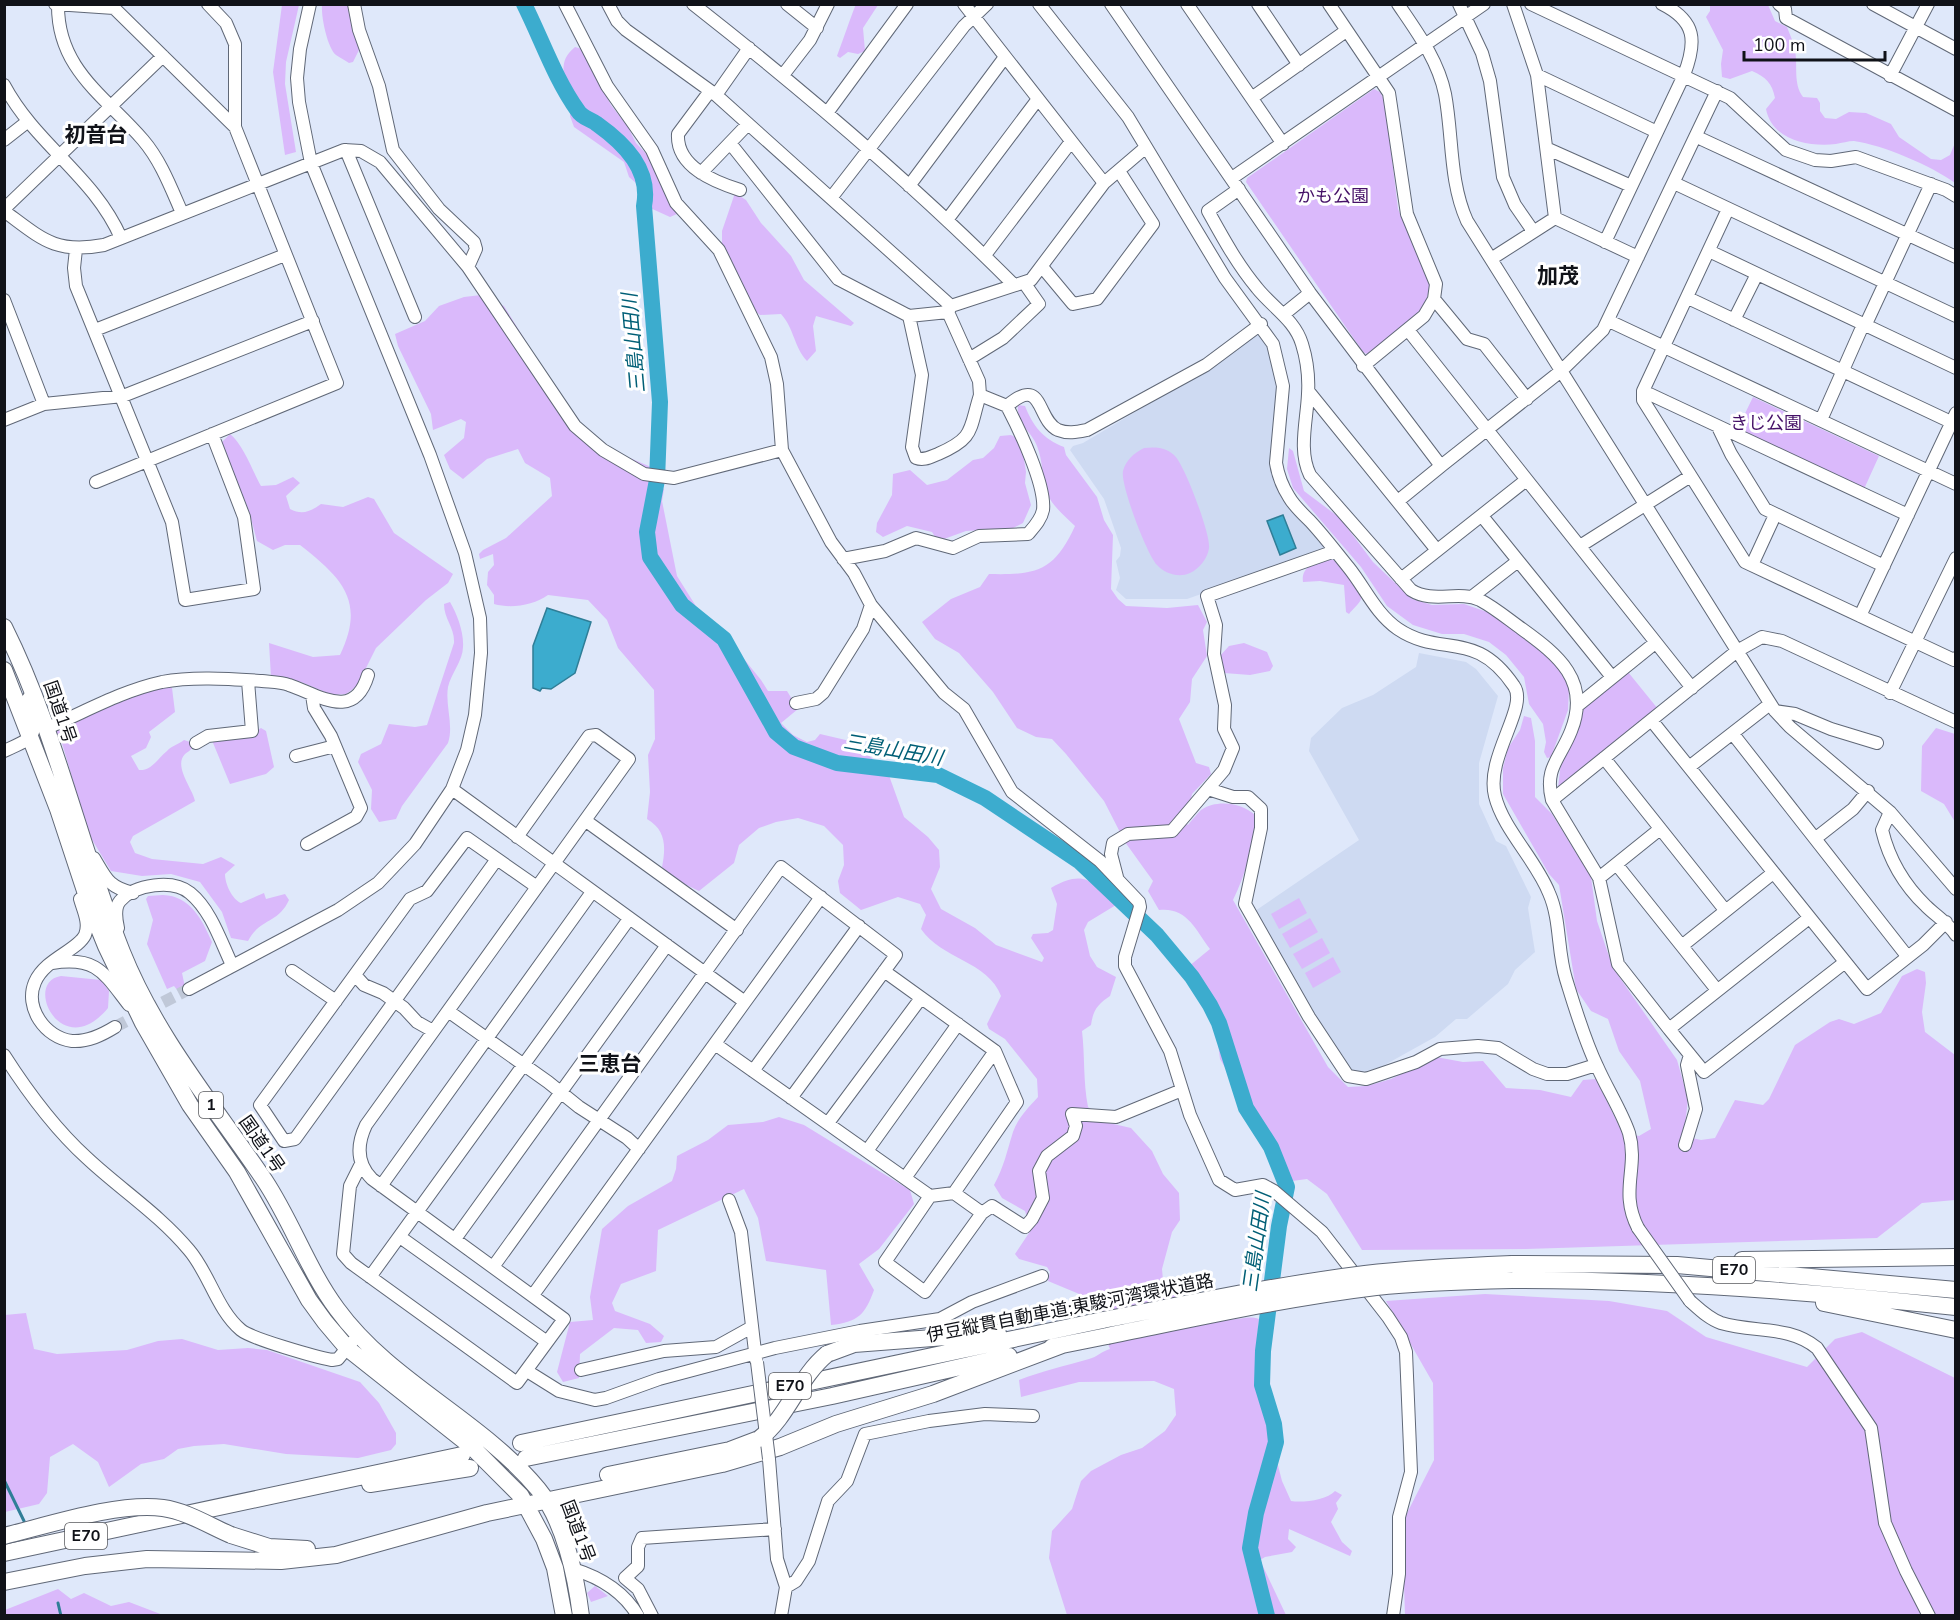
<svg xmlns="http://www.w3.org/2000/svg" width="1960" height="1620" font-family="'Nunito Sans','Noto Sans JP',sans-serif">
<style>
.built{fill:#cedaf2}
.green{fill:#dab9fb}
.water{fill:#3cacce;stroke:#2f7e97;stroke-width:1.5}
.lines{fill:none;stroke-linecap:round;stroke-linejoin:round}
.stream{stroke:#2f7e97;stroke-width:3}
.river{stroke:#3cacce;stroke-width:16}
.minor-tunnel{stroke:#c0c8d8;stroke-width:12;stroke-dasharray:12 6;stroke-linecap:butt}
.minor-casing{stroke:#606877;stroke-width:14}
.highway-casing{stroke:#606877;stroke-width:18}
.minor{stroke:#fff;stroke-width:12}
.highway{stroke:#fff;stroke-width:16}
.minor-bridge-casing{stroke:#606877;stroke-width:14;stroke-linecap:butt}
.highway-bridge-casing{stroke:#606877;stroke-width:18;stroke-linecap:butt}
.minor-bridge{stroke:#fff;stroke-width:12}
.highway-bridge{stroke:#fff;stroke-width:16}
.labels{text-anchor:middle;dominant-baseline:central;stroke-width:6;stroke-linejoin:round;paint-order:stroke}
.shield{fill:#fff;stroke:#58595d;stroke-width:1.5}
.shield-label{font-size:16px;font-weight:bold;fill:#101218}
.park-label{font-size:18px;fill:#451167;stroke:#fff}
.street-label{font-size:18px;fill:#101218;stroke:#fff}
.water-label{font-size:20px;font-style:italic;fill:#005f76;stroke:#fff}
.quarter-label{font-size:21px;font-weight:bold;fill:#101218;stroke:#fff}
</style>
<rect width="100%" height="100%" fill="#dfe8fa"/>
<!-- built -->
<path class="built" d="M1254 333H1263L1276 372 1278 398 1270 462 1275 485 1310 526 1325 547 1324 551 1187 599H1126L1116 590 1120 578 1116 561 1120 556 1121 548 1104 499 1070 450 1073 446 1083 443 1201 373Z
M1419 653 1466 662 1476 669 1498 696 1479 763V804L1496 841 1506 846 1531 897 1528 908 1535 952 1515 970 1508 984 1467 1019H1456L1435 1037 1381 1067 1355 1074 1341 1061 1255 911 1359 840 1309 751 1311 738 1342 708 1373 695 1416 667Z"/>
<!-- green -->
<path class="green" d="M856 4 878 5 863 28 865 51 858 54 848 52 840 58 837 56C844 37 849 22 856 4Z
M282 5H299L286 62 285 84 296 152 285 155 273 72Z
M322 5H348L359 50 353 62 349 63C345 60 340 58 336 55 327 47 321 16 322 5Z
M1710 5H1768L1775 21 1787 27C1790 35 1794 43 1795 50 1798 67 1793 83 1803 97L1817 98 1820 103V111L1825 118 1836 119 1849 112 1866 113 1891 124 1899 137 1931 159 1941 160 1950 155 1955 143V183C1932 166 1883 145 1854 141 1848 141 1842 143 1836 144 1808 147 1772 140 1766 109L1775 98C1772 83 1766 77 1752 71L1730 79 1722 77 1721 64 1723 50 1706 17 1710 11Z
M575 47 582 49 611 105 628 127 636 143 653 161 662 187 677 214 670 217 648 207 640 199 636 183 629 177 624 162 574 127 570 116 574 91 564 82C563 65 562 58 575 47Z
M1374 89 1380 92 1385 101 1398 209 1430 282C1429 316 1393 335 1369 355L1363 352 1246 182 1247 178Z
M735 193 746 200 761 223 791 256 804 280 854 323 851 326 816 316 813 326 816 351 807 361C794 347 794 328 781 314L760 315 744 302 722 247V231Z
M481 295 504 306 571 414 604 447 651 467 652 480 664 489 662 501 677 576 699 611 714 622 761 680 768 691H787L798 709 781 723 793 735 807 742 815 740 820 734 850 741 887 770 904 817 928 837 939 850 940 867 931 889 941 909 975 928 996 945 1042 962 1044 958 1031 938 1033 934 1048 933 1053 930 1057 904 1051 888C1084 869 1093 881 1116 905L1088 922 1084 930 1090 956 1097 967 1116 977 1110 996C1098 1004 1093 1010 1091 1025L1082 1031C1085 1056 1083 1081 1088 1107L1109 1123 1131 1128 1152 1151 1163 1174 1179 1193 1180 1220 1172 1232 1162 1269 1163 1280C1175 1292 1210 1316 1227 1319 1238 1321 1247 1315 1259 1319L1257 1340 1266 1419 1282 1481 1291 1501C1303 1503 1327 1500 1335 1491L1342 1495 1336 1503 1338 1509 1331 1522 1342 1542 1352 1551 1350 1556 1289 1529 1288 1539 1296 1547 1292 1552 1265 1557 1260 1560 1286 1615H1067L1049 1558 1052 1531 1072 1509 1081 1481 1091 1471 1121 1455 1142 1448 1165 1431 1176 1415 1174 1389 1154 1381 1079 1382 1021 1397 1019 1380C1042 1371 1065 1366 1089 1359 1097 1357 1102 1351 1110 1349L1090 1302 1084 1296 1048 1281 1050 1272 1047 1267 1019 1259 1015 1254 1031 1230 1025 1211 1002 1198 994 1185C1004 1167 1007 1151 1013 1132 1018 1118 1028 1108 1038 1097L1037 1079 1005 1039 989 1029 987 1024 1001 996C988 961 941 959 921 929L926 915 920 904 898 897 861 910 840 893 838 881 844 865 843 845 824 826 798 818 776 822 759 828 739 845 734 863 699 891 678 881 662 867C666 847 666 830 647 819L650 792 648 755 655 739 654 690 618 648 607 620 588 600 548 595C534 605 511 609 494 604V595L487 585 488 572 494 565 493 554 480 559 479 554 483 550 506 538 552 496 550 478 525 463 518 449 487 459 463 479 450 469 444 455 464 438 466 422 461 419 433 430 431 414 398 346 395 334 425 321 439 306 464 297Z
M1753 397 1879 456 1864 489 1737 430Z
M1018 405 1025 406C1033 426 1043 439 1064 447L1066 455 1097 497 1104 520 1113 535 1111 589 1118 599 1126 606 1167 608 1198 605 1207 622 1203 630 1207 656 1192 679 1190 702 1179 719 1196 763 1209 767 1211 774 1192 794 1190 804 1178 815 1188 825C1192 820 1197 814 1201 810 1217 799 1242 803 1255 815 1254 844 1246 874 1233 900L1328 1067 1348 1087 1367 1086 1391 1079 1436 1057 1463 1062 1483 1061 1506 1088 1540 1090 1571 1097 1583 1080 1596 1079 1622 1132 1639 1136 1651 1129 1640 1081 1619 1051 1608 1019 1591 1011 1576 989 1559 885 1549 874 1503 794V768L1508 748 1520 730 1524 716 1531 718 1535 741V797L1552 814 1591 877 1597 921 1613 968 1677 1060 1688 1099 1685 1125 1692 1138 1701 1140 1715 1138 1735 1100 1763 1105 1769 1099 1795 1045 1830 1022 1839 1019 1854 1024 1881 1013 1902 976 1917 969 1925 972 1926 983 1922 1012 1925 1032 1955 1055V1200L1922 1203 1877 1238 1526 1249 1362 1250 1327 1194 1307 1179 1292 1181 1220 1059 1213 1005 1188 967 1210 949C1195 929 1187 907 1159 910L1148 891 1153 881 1125 842 1104 801 1066 754 1052 739 1036 737 1017 728 993 692 959 653 935 639 922 622 951 599 980 587 989 574C1036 575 1054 572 1075 526 1065 516 1052 506 1047 493 1042 478 1043 461 1037 446 1031 430 1016 425 1018 405Z
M230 434C243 444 252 470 261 486L276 485 293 477 300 483 286 496 290 509C302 515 310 512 321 504L343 507 368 497 374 499 394 533 453 574 448 583 426 600 376 648 357 686 346 694 332 695 301 682 271 677 269 643 313 657 340 655C366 601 342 578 300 545H285L273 550 257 541 249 511 221 443Z
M1011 435 1021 440 1026 472 1025 483 1031 505 1023 523 1013 528 966 531 944 539 936 538 932 532 907 526 883 537 876 532 877 523 892 495 893 474 910 470 927 485 947 480 973 460 983 458 994 448 1000 436Z
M1144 448C1155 447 1165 447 1174 455 1184 463 1211 535 1209 548 1208 558 1199 569 1190 573 1179 578 1165 574 1157 565 1147 555 1120 484 1123 471 1126 460 1134 453 1144 448Z
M1289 448 1293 451 1304 491 1340 518 1373 562 1412 599 1432 605 1464 604 1493 614 1560 666 1569 689 1568 710 1551 757 1547 758 1544 752 1546 742 1543 724 1529 704 1524 677 1506 655 1489 642 1464 634H1442L1413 625 1387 606 1361 567 1293 488 1287 469Z
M1324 559 1334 560C1340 566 1362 591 1361 599 1360 603 1352 610 1349 614L1346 612 1344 585 1320 581 1303 582C1301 568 1313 563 1324 559Z
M450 602C457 614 464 632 463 647 463 660 451 674 448 687 445 706 454 725 448 743L402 806 396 819 379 822 371 809 372 790 358 762 361 754 381 744 389 724 415 727 427 725 454 643C455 628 444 619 444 604Z
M1244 643 1267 652 1273 666 1270 671 1250 675 1224 673 1220 667 1219 657 1229 646Z
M1628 672 1658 709 1558 788 1562 754 1581 709Z
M169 686 172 688 175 712 149 732 151 737 146 748 131 756 139 770C152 771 158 758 167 751 171 746 179 744 184 740L190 742 192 748C190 751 187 752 185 754 173 766 193 789 195 801L133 836 130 842 135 853 152 859 203 864 221 857 235 865 225 874C225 884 232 899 241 903L264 893 266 899 285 894 289 900C278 924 260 918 248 941L231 938 222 912 200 882 171 874 142 876 111 871 88 833 62 743 57 740 55 730 134 696Z
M261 728 266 731 274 767 266 774 230 784 211 738 244 739Z
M1936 728 1955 734V822L1944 804 1921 791 1922 746Z
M163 895C190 896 202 919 212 942L205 961 182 973 185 987 178 991 174 986 167 989 147 944 153 920 146 899 148 896Z
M1299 898 1307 913 1279 929 1271 914Z
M1310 918 1318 932 1290 948 1282 934Z
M1322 938 1330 953 1302 969 1293 954Z
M1333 957 1341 972 1313 988 1305 973Z
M61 976 101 980 109 991 108 1008C62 1064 22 982 61 976Z
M779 1117 804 1125 910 1190 914 1204 879 1249 859 1264 874 1290C865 1315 858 1322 831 1325L826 1270 766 1261 758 1218 744 1189 658 1230 656 1271 621 1284 612 1303 615 1311 650 1324 664 1336 661 1342 646 1343 638 1330 614 1328 580 1354 579 1378 563 1382 557 1372 570 1322 593 1320 590 1297 602 1229 628 1206 672 1181 676 1169 677 1156 708 1140 728 1125 763 1122Z
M1485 1294 1609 1301 1667 1311 1706 1337 1807 1367 1835 1339 1862 1332 1955 1378V1615H1405L1402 1523 1434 1460 1433 1383 1386 1301Z
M26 1313 34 1349 57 1354 127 1350 158 1341 182 1339 218 1350 248 1348 267 1350 360 1382 379 1403 396 1433V1444L391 1450 358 1458 286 1454 224 1444 194 1446 178 1449 164 1459 141 1464 109 1487 98 1462 73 1444 50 1457 47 1493 39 1504 5 1512V1315Z
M595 1586 608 1596 591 1602 587 1593Z
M58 1589 71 1599 84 1593 111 1606 129 1602 163 1615H5V1610Z"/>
<!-- water -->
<path class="water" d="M1283 515 1296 548 1280 555 1267 521Z
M547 608 591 622 575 673 551 689 542 688 540 691 533 688V646Z"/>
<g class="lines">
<!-- stream -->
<path class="stream" d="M4 1480 24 1521
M58 1603 61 1616"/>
<!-- river -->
<path class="river" d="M524 4C542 40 555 79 578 111 582 118 591 119 597 124 625 144 651 170 644 206L660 402 657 480 647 532 650 557 682 605 724 639 776 732 794 747 837 763 938 775 985 798 1079 861 1157 935 1192 977 1210 1005 1219 1023 1246 1108 1271 1147 1287 1187 1279 1226 1263 1351 1262 1385 1274 1424 1276 1442 1256 1513 1250 1548 1267 1616"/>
<!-- minor-tunnel -->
<path class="minor-tunnel" d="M115 1027 189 989"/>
<!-- minor casing -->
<g class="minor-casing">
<path id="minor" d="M55 4 114 8 235 127
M58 4C57 69 105 96 143 140 161 161 171 188 182 213
M354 4 359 30 379 86 393 150 439 209 474 242 476 249 468 267
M565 4 607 86 652 150 676 203 719 250 771 357 777 384 782 450 831 542 854 573 871 605 944 693 964 709 1012 792 1100 861 1139 902 1140 907 1125 957V966L1170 1051 1190 1115 1219 1180 1235 1190 1263 1185 1274 1191 1322 1232 1388 1317 1401 1337 1406 1352 1411 1472 1399 1517V1574L1393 1616
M608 4 617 21 626 30 716 95 951 306
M693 4C804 91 913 184 1013 284
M787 4 817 28
M964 4 1104 183
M1039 4 1128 117 1225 278 1273 344 1283 386 1276 463C1278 475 1282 486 1289 497 1294 506 1303 514 1310 521 1324 536 1336 552 1349 568 1365 588 1376 614 1398 629 1441 658 1475 628 1514 686 1529 707 1485 757 1495 796 1503 829 1536 860 1549 893 1561 920 1557 951 1566 979 1575 1008 1584 1039 1597 1066 1607 1089 1621 1110 1629 1133 1639 1168 1619 1191 1638 1228
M1111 4 1310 293 1441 466 1561 371 1603 330 1717 91
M1187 4 1283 144
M1258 4 1299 65
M1329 4 1389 93 1407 214 1436 284 1434 299 1424 316 1363 366
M1398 4C1417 32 1438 60 1445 94 1453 136 1449 181 1467 221L1775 711 1790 727 1890 812 1956 889
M1459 4 1482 53 1490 81 1503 177 1515 205 1533 231
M1513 4 1537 75 1555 218
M1531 4 1730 98 1786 150 1815 160 1831 161 1856 157 1946 190 1956 196
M1779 4 1785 9 1786 18 1956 110
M1873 4 1956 49
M783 75 810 40 828 4
M1537 75 1657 132
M1890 76 1928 4
M4 85C36 145 94 176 121 238
M710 91 678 134C676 167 715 182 740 190
M716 95 749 48
M1253 97 1346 31
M827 113 907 4
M1697 137 1956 257
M4 140 27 122
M730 143 838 279 909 316
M1548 149 1631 186
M346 150 415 317
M701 173 748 124
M1232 178 1484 4
M1674 183 1956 316
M909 186 1005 57
M1239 189 1208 211C1223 238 1237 264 1257 288 1272 307 1295 320 1302 344 1307 360 1309 378 1308 394 1307 420 1298 451 1310 475L1411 590C1433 604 1458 590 1480 600 1495 608 1508 619 1522 629 1558 655 1591 681 1571 731 1560 759 1544 768 1552 800L1599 878 1618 964 1669 1029
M831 198 964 26 987 4
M4 209 163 56
M1728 209 1643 391V400L1745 562 1954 660 1956 658
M4 211C42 239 55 254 104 245L344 150 361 151 380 162 468 267 575 426 603 450 644 474 674 478 782 450
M1555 218 1638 257
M947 220 1038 99
M1605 242 1684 75C1697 41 1696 21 1662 4
M76 249 74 268 76 286 172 522 185 600 254 589 244 517 212 434
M1709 251 1956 368
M985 255 1070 143
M1491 259 1555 218
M1043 268 1073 304 1097 299 1153 224 1119 171
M1688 298 1951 422
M1434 299 1467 339 1484 344 1527 399
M4 300 44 404
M948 312 979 381 980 395 1007 406
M1284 314 1310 293
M1734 320 1757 274
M1609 321 1956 484
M1865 326 1931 184
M95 330 285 255
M1408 330 1692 688
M969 359 1003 338 1039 304 1025 284
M1643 391 1908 515
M1309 392 1436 549
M980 395C969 430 975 438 938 454 930 457 924 461 916 458L912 447 922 375 909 316 948 312 951 306 1031 280 1104 183 1145 148
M4 420 44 404 123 396 313 321
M1821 420 1863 325
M1718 427 1731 454 1765 509 1884 566
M96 482 337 383 235 127V44L226 23 208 4
M1398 501 1441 466
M1482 516 1612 677
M1580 546 1689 477
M843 559 885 551 916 538 953 548 979 536 1028 534C1034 527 1041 520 1043 510 1046 485 1019 429 1007 406 1044 374 1036 420 1058 430 1068 434 1077 432 1087 430L1206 365 1261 324
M1752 565 1775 515
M1401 579 1525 481
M1473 596 1518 561
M1860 616 1956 413
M1890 693 1956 558
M796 703 816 699 823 693 863 629 871 605
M1577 706 1655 643
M1775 711 1795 714 1831 729 1877 743
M1652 721 1867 989 1923 945 1946 922
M47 728C85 712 121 691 162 682 193 676 231 679 262 681 271 682 281 682 289 685 319 695 354 722 368 675
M1733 734 1907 956
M196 743 208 736 252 731 248 681
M4 751C40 735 37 736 27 700L33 692
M296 756 335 746
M1604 758 1725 910
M1689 767 1770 704
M452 789 745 1002 533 1295
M1208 789 1233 797H1248L1261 809V828L1245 904 1309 1017 1348 1076 1366 1079 1416 1062 1440 1049 1478 1046 1498 1048 1533 1069 1547 1074H1567L1596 1065
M1552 800 1737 651 1762 637 1782 641 1956 722
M1890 812 1882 830C1889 859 1904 885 1926 906 1936 916 1948 923 1956 935
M586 821 737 930
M1816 838 1853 809 1868 791
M307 844 356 817 361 808 331 736 314 708 312 695
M94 858C106 878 108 887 133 893
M497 859 295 1139 284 1141 260 1105 410 899 427 891 467 838 537 887
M1617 865 1717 990
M1117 877 1111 854 1113 843 1128 834 1172 831 1224 770 1233 748 1224 729 1225 705 1214 654 1216 625 1207 596 1335 551
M1599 878 1660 829
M80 899C83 910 90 923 85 935 78 950 45 959 35 982 24 1007 45 1038 72 1041 88 1042 102 1035 115 1027
M1809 918 1669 1029 1704 1072 1844 963
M118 928C116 919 114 908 120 901 135 884 173 879 190 893 211 910 221 942 232 965
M1683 945 1773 873
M52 963C97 956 104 973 129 1005
M292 971 336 1001
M355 975 364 985 383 993 404 1008 417 1022 433 1031
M189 989 338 910 378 883 415 844 452 789 467 750 475 715 481 653 480 618 465 553 430 455 311 163 299 102 297 78 300 49 310 4
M745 1002 821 897
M448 1011 548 1082 579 1107 627 1138 639 1149
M715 1044 930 1196 954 1193 1017 1102 995 1051 884 971
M4 1055C27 1091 55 1129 87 1158 120 1189 159 1214 189 1250 209 1273 217 1310 241 1330 252 1339 316 1357 332 1360L338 1359 352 1342
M753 1071 859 926
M828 1123 921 998
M1685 1145 1696 1109 1687 1065 1690 1055
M867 1151 958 1024
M361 1164 350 1186 343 1254 351 1263 517 1383 564 1319 372 1179C356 1163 357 1144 366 1125L629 759 596 735 589 736 517 837
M905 1178 995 1051
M381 1186 592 892
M930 1196 885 1262 925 1292 982 1213 954 1193
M729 1200 741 1232 756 1360
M982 1213 992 1206 1025 1227 1032 1219 1043 1198 1039 1171 1047 1156 1073 1136 1076 1126 1072 1114 1116 1117 1182 1090
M400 1237 547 1342
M455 1239 667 945
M493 1267 781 867 896 955 791 1098
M370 1277 629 919
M1690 1301C1699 1309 1709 1319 1721 1323 1754 1333 1789 1325 1817 1348L1871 1428 1885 1523 1906 1571 1929 1616
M581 1370 664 1351 716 1347 752 1327
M527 1371 559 1391 595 1400 606 1398 659 1379 775 1348 860 1331 940 1319 972 1302 1042 1276
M769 1459 777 1559 786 1587 781 1616
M573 1569C599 1577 624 1592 638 1616
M786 1587 796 1581 809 1561 828 1501 847 1481 865 1434 929 1421 985 1414 1033 1416
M652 1616 638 1589 625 1578 638 1566V1547L642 1538 775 1529"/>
</g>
<!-- highway casing -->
<g class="highway-casing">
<path id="highway" d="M4 627C56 731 79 845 122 952 156 1037 215 1107 265 1181 292 1222 308 1270 337 1309 390 1382 480 1419 538 1489 564 1520 576 1576 581 1616
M4 670 58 809 91 909 106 946 143 1023 190 1105 237 1172 309 1300 325 1322 347 1348 472 1447 521 1496 544 1539 555 1568 564 1616
M1742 1260 1956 1257
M1512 1264 1677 1265 1956 1290
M1512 1280C1660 1280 1808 1291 1956 1307
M1824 1303 1956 1330
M1052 1347 1107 1336
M827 1354 854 1344 998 1333
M521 1443 1103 1320
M526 1458 832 1396 1009 1356
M608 1475 730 1450 759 1439
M370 1484 470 1468
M231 1535 269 1547 307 1549
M4 1553 462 1455
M4 1582 85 1566 147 1559 281 1561 336 1555 487 1513 722 1464 780 1447 836 1424 933 1394 1062 1345"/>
</g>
<!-- minor -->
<use href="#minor" class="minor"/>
<!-- highway -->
<use href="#highway" class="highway"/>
<!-- minor-bridge casing -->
<g class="minor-bridge-casing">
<path id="minor-bridge" d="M1638 1228 1690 1301
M757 1362 769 1459"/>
</g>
<!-- highway-bridge casing -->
<g class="highway-bridge-casing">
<path id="highway-bridge" d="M1103 1320C1190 1303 1277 1285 1365 1274 1414 1268 1463 1266 1512 1264
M1107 1336C1196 1318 1285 1298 1376 1287 1421 1282 1466 1281 1512 1280
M759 1439C789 1416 798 1378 827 1354
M4 1536C49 1525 118 1502 163 1508 186 1511 210 1526 231 1535"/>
</g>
<!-- minor-bridge -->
<use href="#minor-bridge" class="minor-bridge"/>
<!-- highway-bridge -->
<use href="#highway-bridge" class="highway-bridge"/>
</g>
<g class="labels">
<!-- shield labels -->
<g class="shield">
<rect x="199" y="1092" width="24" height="26" rx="4.5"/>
<rect x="1713" y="1257" width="42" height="26" rx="4.5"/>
<rect x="769" y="1373" width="42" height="26" rx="4.5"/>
<rect x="65" y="1523" width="42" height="26" rx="4.5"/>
</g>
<g class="shield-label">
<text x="211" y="1105">1</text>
<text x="1734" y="1270">E70</text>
<text x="790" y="1386">E70</text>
<text x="86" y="1536">E70</text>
</g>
<!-- park labels -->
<g class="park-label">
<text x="1333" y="196">かも公園</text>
<text x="1766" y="423">きじ公園</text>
</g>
<!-- street labels -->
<g class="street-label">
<text transform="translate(60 712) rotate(71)">国道1号</text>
<text transform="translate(262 1144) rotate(55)">国道1号</text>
<text transform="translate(1070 1308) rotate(-11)">伊豆縦貫自動車道;東駿河湾環状道路</text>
<text transform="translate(578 1531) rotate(69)">国道1号</text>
</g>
<!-- water labels -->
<g class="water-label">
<text transform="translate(634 343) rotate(-95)">三島山田川</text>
<text transform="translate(893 750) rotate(10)">三島山田川</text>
<text transform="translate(1257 1242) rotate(-82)">三島山田川</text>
</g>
<!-- quarter labels -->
<g class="quarter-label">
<text x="96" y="135">初音台</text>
<text x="1558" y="276">加茂</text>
<text x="610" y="1064">三恵台</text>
</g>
</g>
<!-- border -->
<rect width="1960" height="1620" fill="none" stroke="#101218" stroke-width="12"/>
<!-- scale -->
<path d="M1744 51v9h141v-9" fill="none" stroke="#101218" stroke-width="3"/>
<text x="1753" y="51" font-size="18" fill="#101218" stroke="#ffffff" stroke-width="4.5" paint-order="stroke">100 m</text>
</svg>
